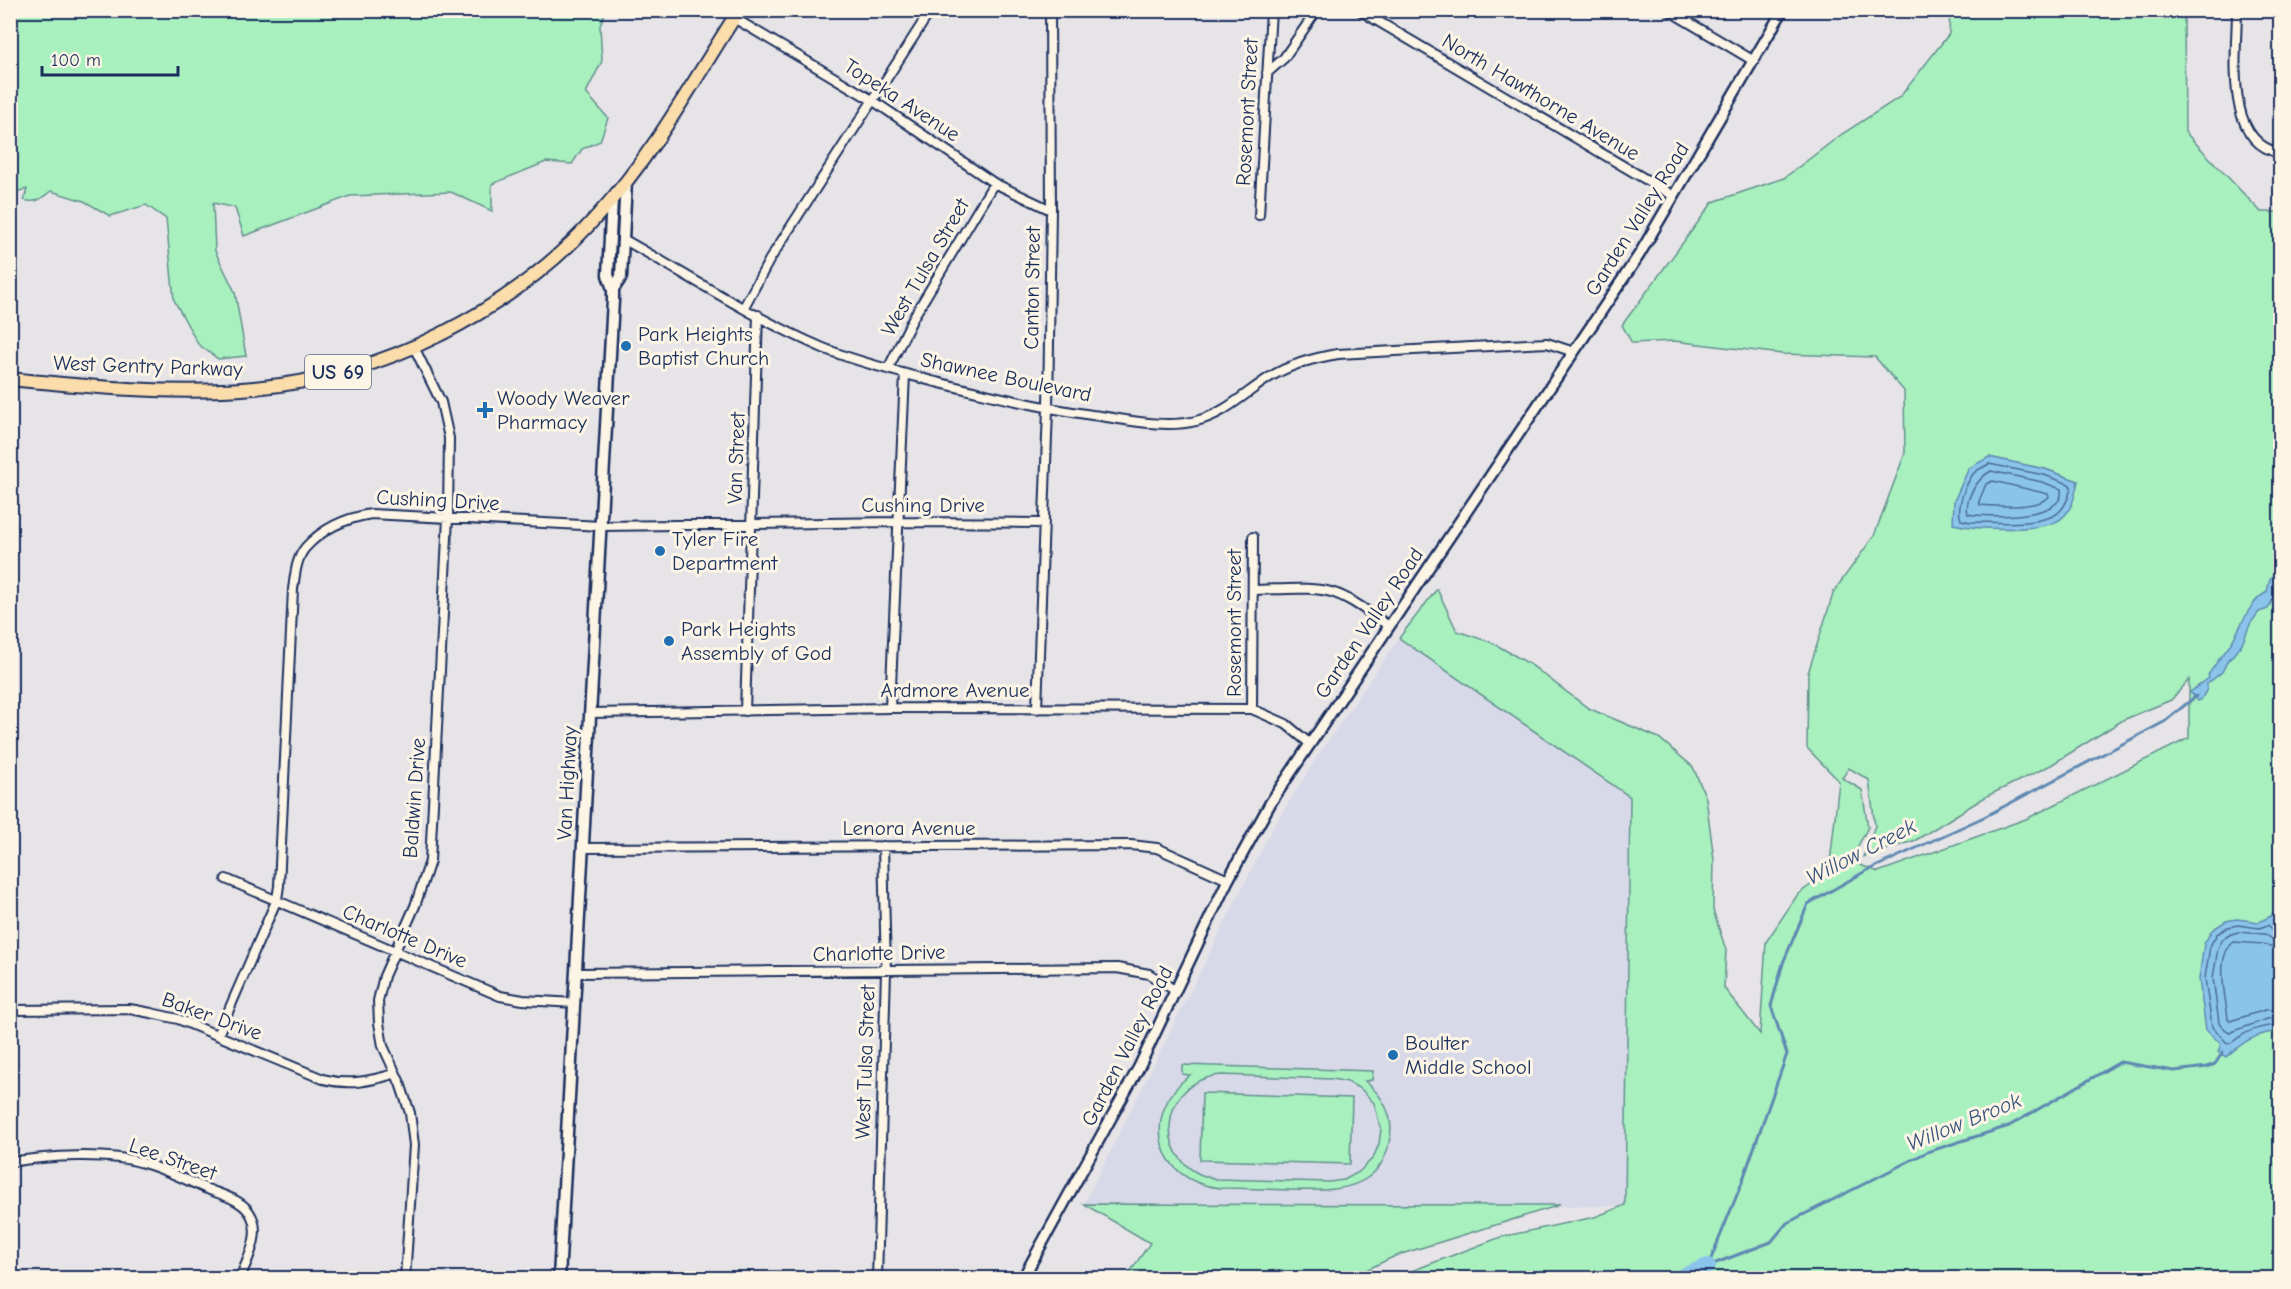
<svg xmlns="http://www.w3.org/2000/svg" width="2291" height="1289" font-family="'Comic Neue',sans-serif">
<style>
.built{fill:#d7d8e8}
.green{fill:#a8f0be;stroke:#62908e;stroke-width:1.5;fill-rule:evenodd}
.water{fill:#8bc4ea;stroke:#5e88b2;stroke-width:1.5}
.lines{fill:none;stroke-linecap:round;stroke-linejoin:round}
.shore{stroke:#486b96;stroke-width:1.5}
.stream{stroke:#5e88b2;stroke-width:3}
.river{stroke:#8bc4ea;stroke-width:16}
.minor-casing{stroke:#1b2f5e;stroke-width:12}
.tertiary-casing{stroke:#1b2f5e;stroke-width:14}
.secondary-casing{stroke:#1b2f5e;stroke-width:15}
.primary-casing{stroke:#1b2f5e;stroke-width:16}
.minor{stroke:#fcf5e5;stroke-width:8}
.tertiary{stroke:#fcf5e5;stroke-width:9}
.secondary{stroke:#fcf5e5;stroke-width:10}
.primary{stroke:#faddab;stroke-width:12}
.poi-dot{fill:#1f6fb2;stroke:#fcf5e5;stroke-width:2}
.labels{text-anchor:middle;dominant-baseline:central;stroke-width:6;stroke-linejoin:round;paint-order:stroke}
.shield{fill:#fcf5e5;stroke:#5e6a86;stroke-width:1.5}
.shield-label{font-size:20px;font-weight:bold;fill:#1b2f5e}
.street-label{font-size:21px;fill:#1b2f5e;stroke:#fcf5e5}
.poi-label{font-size:21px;fill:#1b2f5e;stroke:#fcf5e5;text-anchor:start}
.water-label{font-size:22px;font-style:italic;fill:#375481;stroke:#fcf5e5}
</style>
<rect width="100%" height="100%" fill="#e6e4e7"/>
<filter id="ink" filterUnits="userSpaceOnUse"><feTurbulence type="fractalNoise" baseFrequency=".0167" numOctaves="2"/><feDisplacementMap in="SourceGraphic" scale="12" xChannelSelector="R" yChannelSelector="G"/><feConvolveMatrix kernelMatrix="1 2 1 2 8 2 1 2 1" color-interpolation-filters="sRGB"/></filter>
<g filter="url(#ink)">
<!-- built -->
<path class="built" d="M1399 638 1630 797 1625 1206 1084 1204 1272 829 1319 754Z"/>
<!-- green -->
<path class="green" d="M11 10 605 11 600 26 602 61 586 93 608 118 600 141 582 149 572 164 546 162 492 184V211L451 192 350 196 244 236 235 208 213 203 215 251 235 292 246 356 218 359 198 344 174 300 166 219 146 205 110 216 84 201 51 191C41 198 37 204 24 200L27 189 11 193Z
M1950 11H2184L2185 132 2261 212H2280V1278H1393L1501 1237 1595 1217 1625 1205 1630 797 1399 638 1437 589 1457 631 1493 643 1531 665 1588 708 1659 738 1693 767 1706 798 1714 860 1713 910 1726 950 1724 988 1760 1034 1766 942 1798 894 1829 872 1839 781 1807 748 1808 673 1834 591 1874 536 1905 453 1904 391 1875 357 1782 354 1674 341 1632 343 1622 325 1713 202 1784 178 1842 134 1900 97 1949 34ZM1988 457 2045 469 2078 481ZM2189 680V738L2026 819 1878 872 1850 861 1868 827 1862 790 1842 778 1849 768 1869 780 1875 826 1863 857 1916 840 1987 796 2051 765 2123 720 2171 700Z
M1182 1065 1373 1071 1372 1080 1365 1081C1382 1095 1394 1115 1390 1137 1383 1193 1332 1191 1289 1190 1266 1189 1243 1188 1220 1188 1155 1182 1140 1113 1190 1075L1182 1074ZM1221 1075 1332 1079 1348 1082 1362 1090 1374 1103 1381 1129 1379 1144 1373 1158 1359 1172 1344 1180 1329 1182 1216 1179C1152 1168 1156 1081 1221 1075Z
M1202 1093 1352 1098 1350 1164 1200 1160Z
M1084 1204 1560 1205 1395 1256 1350 1278H1126L1150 1243Z"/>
<!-- water -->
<path class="water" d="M1989 457 2045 469 2078 481C2075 495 2073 508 2062 518 2045 533 1974 529 1953 524L1954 501 1969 468Z
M2280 565C2281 583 2276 594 2268 609L2259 612 2250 624 2243 642 2230 659 2229 658 2222 672 2207 684V689L2201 700 2198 701 2190 692 2209 678 2208 675C2214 667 2218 660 2224 653 2240 635 2245 604 2267 592L2270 579Z
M2280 903V914L2276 925 2280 927V1031C2256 1033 2243 1042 2226 1057L2218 1052 2221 1044 2206 1030 2199 979 2204 944 2212 930 2226 921 2237 919 2259 922 2271 916Z"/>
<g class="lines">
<!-- shore -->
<path class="shore" d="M1989 464 2044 475 2069 484 2071 487C2069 497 2065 509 2055 515 2034 526 1995 522 1971 522L1961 520C1956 507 1965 486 1973 474 1976 470 1984 467 1989 464Z
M1991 471 2042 482 2061 489C2067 520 1987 517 1968 514 1964 499 1978 478 1991 471Z
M1993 481 2048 494 2049 497C2037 509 1997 506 1980 505L1979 501 1986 484Z
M2280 932 2274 931 2268 925 2259 928 2238 925 2228 927 2217 934 2210 946 2205 978 2212 1027 2228 1044C2234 1043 2235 1039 2241 1036 2251 1029 2268 1025 2280 1025
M2280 940 2272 939 2265 934 2238 932 2231 934 2223 939 2218 948 2213 978 2219 1023 2229 1033 2267 1019 2280 1018
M2280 949 2263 944 2234 942C2214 956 2226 998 2228 1019L2230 1021 2265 1010 2280 1009"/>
<!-- stream -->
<path class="stream" d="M1708 1266 1741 1185 1787 1054 1771 1006 1783 963 1808 904 1864 872 1984 817 2164 722 2196 696
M1708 1266 1771 1242 1787 1223 1927 1152 2009 1126 2120 1062 2174 1071 2207 1067 2215 1064 2223 1052"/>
<!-- river -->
<path class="river" d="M1679 1278 1708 1266"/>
<!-- minor casing -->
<g class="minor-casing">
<path id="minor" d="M1359 10 1674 196
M1668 10 1754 61
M2237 10C2237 53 2223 142 2280 153
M734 18 872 100 994 183 1051 210
M1267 73 1284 58 1317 10
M1259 215 1271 10
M623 239C689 276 753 318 823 348 857 362 895 371 932 381 985 394 1037 407 1092 415 1125 419 1163 429 1196 421 1225 414 1245 393 1270 377 1291 364 1313 358 1338 354L1547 343 1574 352
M744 307 770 259 931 10
M888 369 913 318 994 183
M1253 590C1278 590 1315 585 1337 594 1356 601 1372 615 1389 626
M890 708 905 374
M1037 709 1048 409 1051 210 1050 10
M1252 709 1253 537
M745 711 758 315
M590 713 890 708 1252 709 1286 724 1309 743
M583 848 1131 845 1157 848 1228 880
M226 879 500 996 523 1000 575 1003
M577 973 1117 968 1149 974 1176 991
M10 1010 130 1009 151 1013 178 1019 323 1079C349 1086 370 1081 394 1074
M218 1035 277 899 279 886 293 589C295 576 296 559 305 548 322 529 346 518 371 514L601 526 898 522 1044 523
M10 1162C48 1156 107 1152 143 1163 165 1169 186 1180 207 1189 222 1195 245 1200 252 1217 261 1236 247 1260 240 1278
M405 1278 414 1145 410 1113 400 1083 383 1046 379 1023 378 1001 384 976 415 906 430 861 448 518 449 438 441 402 414 347
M877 1278 886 971 883 846"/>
</g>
<!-- tertiary casing -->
<g class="tertiary-casing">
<path id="tertiary" d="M1023 1278 1139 1067 1228 880 1271 802 1639 255 1783 10"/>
</g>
<!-- secondary casing -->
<g class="secondary-casing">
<path id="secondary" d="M613 289 621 277 626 182
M559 1278 613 300V289L608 275 612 199"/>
</g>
<!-- primary casing -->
<g class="primary-casing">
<path id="primary" d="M10 379C91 387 174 395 254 388 383 377 513 311 598 215 654 154 694 80 739 10"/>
</g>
<!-- minor -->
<use href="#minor" class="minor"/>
<!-- tertiary -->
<use href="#tertiary" class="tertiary"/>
<!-- secondary -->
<use href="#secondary" class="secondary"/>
<!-- primary -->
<use href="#primary" class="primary"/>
</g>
</g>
<!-- markers -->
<g class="poi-dot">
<circle cx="626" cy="346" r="6"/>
<path d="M482 401h6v6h6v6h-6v6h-6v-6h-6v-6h6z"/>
<circle cx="660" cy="551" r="6"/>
<circle cx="669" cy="641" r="6"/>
<circle cx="1393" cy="1055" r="6"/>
</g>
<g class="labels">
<!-- shield labels -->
<rect class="shield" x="305" y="355" width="66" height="34" rx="4.5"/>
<g class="shield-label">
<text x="338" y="372">US 69</text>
</g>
<!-- street labels -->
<g class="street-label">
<text transform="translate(1541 97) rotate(31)">North Hawthorne Avenue</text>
<text transform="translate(902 100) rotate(33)">Topeka Avenue</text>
<text transform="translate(1247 112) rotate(-87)">Rosemont Street</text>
<text transform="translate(1637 219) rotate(-58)">Garden Valley Road</text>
<text transform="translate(925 267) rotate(-60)">West Tulsa Street</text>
<text transform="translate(1032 288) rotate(-89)">Canton Street</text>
<text transform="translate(148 366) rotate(2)">West Gentry Parkway</text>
<text transform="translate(1006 377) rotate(12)">Shawnee Boulevard</text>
<text transform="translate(736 458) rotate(-88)">Van Street</text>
<text transform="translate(438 500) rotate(3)">Cushing Drive</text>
<text x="923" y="505">Cushing Drive</text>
<text transform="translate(1234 623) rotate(-90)">Rosemont Street</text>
<text transform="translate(1369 623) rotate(-56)">Garden Valley Road</text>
<text x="955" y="690">Ardmore Avenue</text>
<text transform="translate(567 783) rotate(-87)">Van Highway</text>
<text transform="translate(414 798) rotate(-86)">Baldwin Drive</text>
<text x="909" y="828">Lenora Avenue</text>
<text transform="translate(405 936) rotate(23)">Charlotte Drive</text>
<text transform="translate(879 953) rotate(-1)">Charlotte Drive</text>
<text transform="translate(212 1016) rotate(20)">Baker Drive</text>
<text transform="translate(1127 1046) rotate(-63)">Garden Valley Road</text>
<text transform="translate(865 1062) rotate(-88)">West Tulsa Street</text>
<text transform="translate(173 1159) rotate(19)">Lee Street</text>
</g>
<!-- poi labels -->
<g class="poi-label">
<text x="638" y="334">Park Heights<tspan x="638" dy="24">Baptist Church</tspan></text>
<text x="497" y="398">Woody Weaver<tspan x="497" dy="24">Pharmacy</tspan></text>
<text x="672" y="539">Tyler Fire<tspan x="672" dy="24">Department</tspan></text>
<text x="681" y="629">Park Heights<tspan x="681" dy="24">Assembly of God</tspan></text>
<text x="1405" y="1043">Boulter<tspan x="1405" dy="24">Middle School</tspan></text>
</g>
<!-- water labels -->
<g class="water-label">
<text transform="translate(1861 852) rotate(-27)">Willow Creek</text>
<text transform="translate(1964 1122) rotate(-22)">Willow Brook</text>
</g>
</g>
<!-- margin -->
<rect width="2291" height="1289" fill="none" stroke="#fcf5e5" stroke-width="36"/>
<rect x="18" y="18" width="2255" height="1253" fill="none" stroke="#1b2f5e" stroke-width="2" filter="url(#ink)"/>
<!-- scale -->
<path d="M42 66v9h136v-9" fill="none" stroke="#1b2f5e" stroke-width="3"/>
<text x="51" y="66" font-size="18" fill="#1b2f5e" stroke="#fcf5e5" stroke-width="4.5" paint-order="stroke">100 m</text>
</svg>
